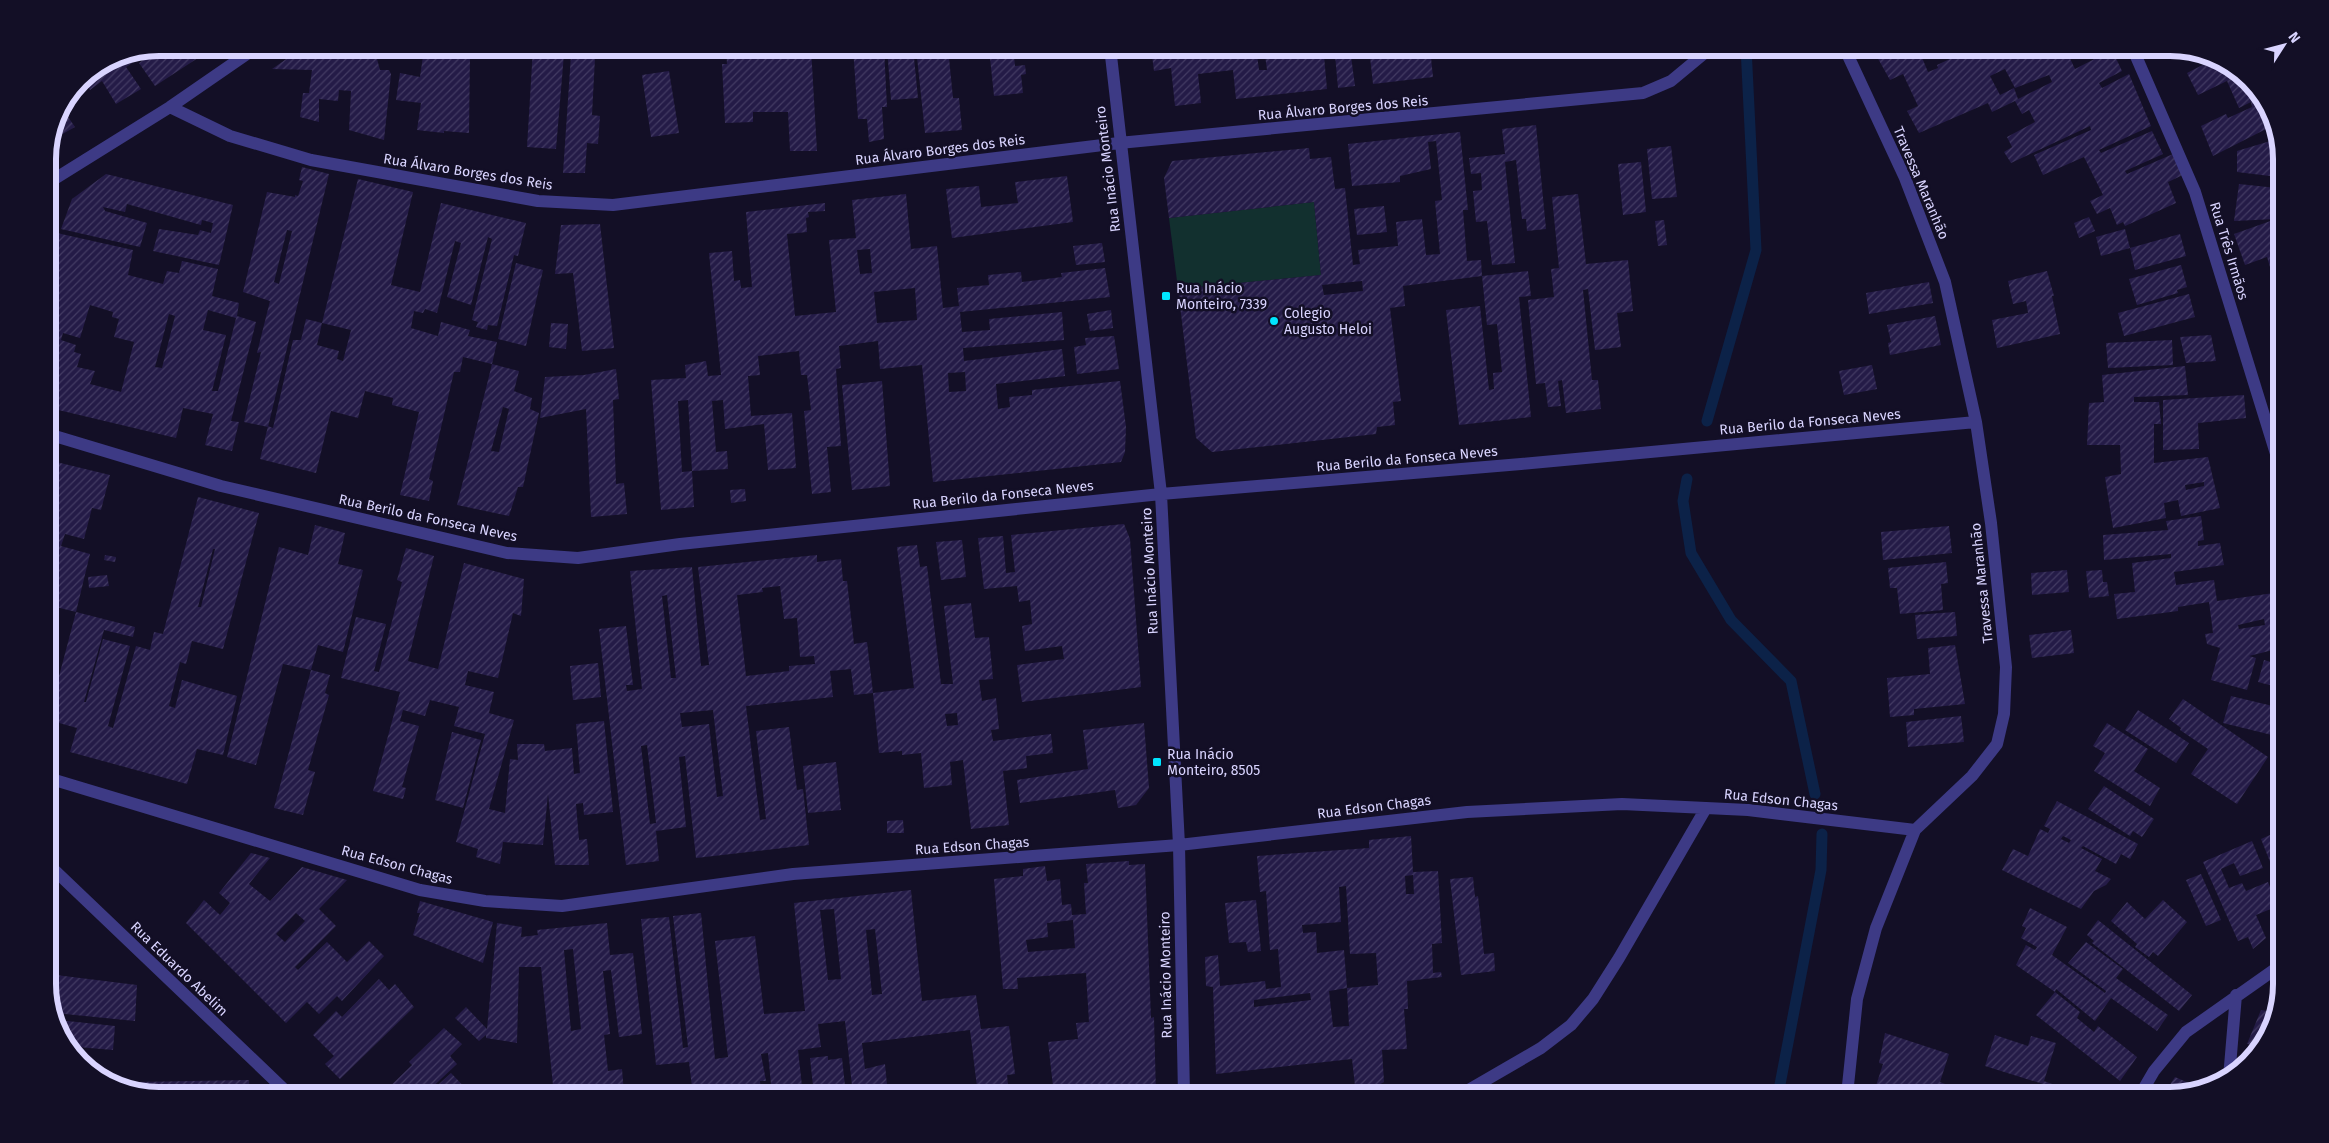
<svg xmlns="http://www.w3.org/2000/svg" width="2329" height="1143" font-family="'Fira Sans',sans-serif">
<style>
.green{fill:#12302f}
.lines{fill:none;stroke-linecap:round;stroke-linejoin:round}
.stream{stroke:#0c2248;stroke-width:11}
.building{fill:url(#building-hatch);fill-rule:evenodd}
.minor{stroke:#3d3a85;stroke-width:12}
.poi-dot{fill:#00e5ff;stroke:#130f26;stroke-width:2}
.labels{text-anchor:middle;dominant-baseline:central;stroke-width:5;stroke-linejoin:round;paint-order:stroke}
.street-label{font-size:14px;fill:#d9d4ff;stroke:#130f26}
.poi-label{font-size:14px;fill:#d9d4ff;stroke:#130f26;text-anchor:start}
.rim{fill:none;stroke:#d9d4ff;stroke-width:6}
</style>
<defs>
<pattern id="building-hatch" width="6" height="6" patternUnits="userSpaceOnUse" patternTransform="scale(1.25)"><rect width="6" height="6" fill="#241b47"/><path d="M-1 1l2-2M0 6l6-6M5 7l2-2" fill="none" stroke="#433b63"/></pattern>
</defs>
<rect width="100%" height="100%" fill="#130f26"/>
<!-- green -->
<path class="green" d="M1314 202 1321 275 1178 289 1169 218Z"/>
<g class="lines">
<!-- stream -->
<path class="stream" d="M1707 421 1756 250 1746 47
M1687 479 1683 501 1691 553 1731 620 1791 681 1815 794
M1778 1095 1821 870 1822 834"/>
</g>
<!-- building -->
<path class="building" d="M161 48H199L204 54 155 86 139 63Z
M302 48H374L380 70H389L391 74 384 140 349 130 351 91 339 90 338 101 319 99V122L300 117 303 93H309L312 70 272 69Z
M416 48H510L470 54 469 133 444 131V133L417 130 421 103 396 100 400 73 420 77 423 56 444 57 443 51H417Z
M533 48H603L604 59 595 58 592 115 600 116 598 144 587 143 585 173H563L571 55 564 54 556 149 527 147Z
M726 48H811L817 151H790L788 112H753V122L725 123 722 64H727Z
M853 48H884L887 107H882L884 139 869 142 867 119H858Z
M887 48H913L918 98 891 100Z
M916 48H948L953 98H959L962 130 925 133Z
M1151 48H1195V51L1204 50 1203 48H1256L1259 70H1267L1264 48H1363L1364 54 1351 56 1355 86 1338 88 1335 55 1324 56 1327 89 1236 99 1233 70 1198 74 1201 103 1175 106 1171 68 1154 71Z
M1369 48H1430L1433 77 1373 84Z
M1872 48H1904L1908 55 1910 53 1907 48H1918L1928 72 1938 68 1937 65 1952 58 1949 52 1943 54 1939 48H1977L1979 52 1989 48H2065L2075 69 2112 50 2122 71 2099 83 2102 88 2129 74 2151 126 2099 150 2101 153 2152 131 2163 154 2125 171 2127 174 2173 154 2183 175 2168 182 2176 203 2125 226 2123 222 2117 225 2110 208 2097 214 2090 201 2103 195 2084 157 2043 175 2034 155 2091 130 2090 126 2011 163 2004 152 2012 147 2007 137 2035 122 2029 110 2022 114 2015 101 1992 112 1988 103 1919 133 1907 111 1918 106 1903 74 1890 80ZM2005 69 2015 88 2049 75 2052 82 2018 99 2014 88 2000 95 1990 76Z
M126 54 132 63 126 67 141 89 116 104 102 81 90 90 86 84 72 93 80 80 117 56Z
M1014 56 1015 66 1025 65 1026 74 1021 75 1023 93 994 96 990 58Z
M2216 58 2262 97 2275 133 2270 127 2213 156 2201 126 2226 114 2228 118 2252 107 2251 102 2239 108 2227 81 2198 95 2187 73Z
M669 71 679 133 651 137 642 75Z
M62 108 75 127 50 141 56 116Z
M1536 125 1546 229 1527 231 1526 219H1522L1516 160 1505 162 1515 263 1492 265 1487 221 1476 222 1473 191 1482 190 1481 173 1471 174 1469 158 1505 154 1502 129Z
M1460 132 1468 210H1463L1467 261 1481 260 1482 276 1403 286 1405 306 1390 308 1401 401 1393 402 1395 425 1377 427 1376 434 1212 452 1196 438 1178 289 1321 275 1314 202 1169 218 1164 178 1172 161 1309 148 1310 159 1331 157 1335 189 1345 188 1353 265 1360 264 1358 250 1398 246 1396 222 1422 219 1426 255 1440 254 1435 201 1442 200 1436 141 1428 142 1431 169 1400 176V182L1352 186 1348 144ZM1362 281 1363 291 1324 295 1322 285Z
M2277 139 2281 152V274L2273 277 2267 257 2245 265 2234 234 2276 219 2234 221 2239 184 2277 188 2278 177 2237 172V151Z
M1671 146 1677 197 1652 199 1647 149Z
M1641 162 1646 212 1623 215 1618 164Z
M302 167 329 174 268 427 244 422 261 352 257 353 270 301 243 292 267 192 295 197V195L298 196 303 181 299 180ZM287 230 292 231 279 284 274 282Z
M106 174 233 205 219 265 153 251 159 229 198 235 200 230 211 233 213 223 202 220 201 225 127 204 125 212 103 207 105 211 147 223 140 247 61 229 72 199Z
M1067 176 1073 222 952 238 946 189 979 186 981 207 1018 203 1015 182Z
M358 179 413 192 391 285 420 292 441 203 526 223 518 256 514 255 497 326 488 325 487 330 476 327 478 322 472 320 492 239 488 237 471 305 447 297 461 243 455 241 437 313 425 309 423 313 414 311 411 328 438 336 441 322 470 330 468 336 497 342 492 364 463 357 460 372H454L429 479 433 481 429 501 400 495 419 412 392 405 393 398 365 391 358 418 331 411 316 473 260 459 268 426 273 428 293 340H301L306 319 322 323 317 345 339 351 337 359 343 361 351 330 322 323Z
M906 194 911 249 937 246 943 308 959 306 957 288 989 285 988 275 1021 272 1022 282 1062 277 1061 273 1105 268 1110 297 960 312 962 332 990 330 989 319 1062 312 1064 340 963 348 964 361 1062 349 1065 376 996 384 998 409 1010 407 1009 397 1032 395V390L1120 381 1126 427 1125 452 1121 462 933 482 922 365 880 369 878 341 839 346 841 368 836 369 841 446 827 447 831 492 812 494 804 411 811 410 807 375H801L799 351 758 356 760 375 748 376 751 416 792 413 796 468 768 470 764 424 725 429 723 400 712 401 716 452 727 451 728 469 692 471 688 400 678 401 682 472 692 471 694 507 661 510 651 380 686 378 685 365 706 361 708 376 721 375 709 253 732 251 734 281 740 280 741 288 752 287 746 212 825 203V211L808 212 809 217 806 218 807 232 787 234 795 316 836 312 829 240 856 238 852 200ZM870 249 872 273 860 274 857 250ZM915 288 917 320 877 323 874 292ZM965 372 966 391 949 392 948 373Z
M1578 194 1586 264 1628 260 1633 311 1617 313 1621 347 1595 350 1588 289 1583 290 1592 380H1598L1601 409 1566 413 1562 380 1558 381 1561 406 1548 407 1545 383 1536 384 1528 300 1554 297 1551 269 1559 268 1552 197Z
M1384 206 1387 232 1357 235 1354 209Z
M2089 217 2095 231 2079 238 2074 223Z
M1664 220 1667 245 1658 246 1655 221Z
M600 224 614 348 582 351 573 273 555 274 561 225Z
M2125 229 2130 248 2101 256 2096 237Z
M48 231 133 250 128 275 163 284 167 271 179 273 182 261 218 269 212 296 239 303 237 316 256 322 231 421 239 422 232 451 205 445 213 414 183 408 176 438 50 408 58 380 48 377ZM90 305 113 312 112 317 119 319 114 337 134 342 121 392 90 384 95 371 77 367 81 354 74 352 76 345 61 340 63 333 80 338ZM208 310 236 318 218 391H212L226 335 203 330ZM169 314 175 316 162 368 155 367Z
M2180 234 2186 256 2135 270 2130 248Z
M1102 243 1105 262 1076 265 1073 246Z
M516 263 543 270 526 346 498 339Z
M2181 265 2187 287 2177 290 2178 293 2137 305 2129 279Z
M1528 271 1531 296 1519 297 1531 417 1459 425 1446 310 1480 306 1489 390 1494 389 1493 373 1502 372 1497 324 1487 325 1482 276Z
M2047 271 2054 296H2052L2060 334 1997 348 1992 320 2028 313 2026 301 2013 304 2008 281Z
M1929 282 1933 303 1869 314 1866 293Z
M2281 287V299L2276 290Z
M2189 294 2195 317 2124 336 2118 313Z
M1111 310 1113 328 1090 331 1087 314Z
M1935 316 1941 345 1890 355 1888 343 1891 342 1887 325Z
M551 323 568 324 566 349 549 347Z
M2211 335 2216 361 2186 363 2180 337Z
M1114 336 1119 369 1077 374 1074 347 1086 345 1085 338Z
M2172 340 2173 365 2108 368 2106 343Z
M2281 362V373L2276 364Z
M492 364 519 371 514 391 532 398 530 409 539 413 523 487H518L509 516 457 505ZM503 407 509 409 499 452 491 451Z
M1872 365 1877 389 1844 395 1839 371Z
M2185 366 2188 395 2134 397V402H2159L2161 424H2154V463L2208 457 2220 508 2181 516 2178 500 2164 503 2166 518 2113 528 2105 477 2121 474 2120 445H2087L2089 403 2104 402 2102 375ZM2204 482V486L2186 490 2185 485Z
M616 369 619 399 613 400 616 484 624 483 627 514 591 517 586 409 540 418 545 377 584 375Z
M882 381 890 486 852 490 842 385Z
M2244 395 2246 418 2198 423 2199 449 2163 450V400Z
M48 460 110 475 101 510 92 508 84 539 65 534 61 546 90 554 76 612 48 605V493L51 480 48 479Z
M745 489 746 501 731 503 730 490Z
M198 497 259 513 223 649 192 641 186 664 180 662 169 706 175 708 182 680 237 696 223 755 197 749 187 784 70 752 77 728 52 721 57 700 53 699 76 612 135 627 133 637 104 630 84 702H86L103 639 130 646 108 726 113 728 136 646 150 650 154 632 163 634ZM213 549H215L201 607H198Z
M2201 516 2204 540 2198 541V546L2220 543 2224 565 2174 572 2176 585 2214 580 2217 601 2281 592V648L2249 656 2256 658 2247 690 2211 680 2220 648 2207 644 2205 634 2213 633 2209 602 2178 607V611L2117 619 2114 594 2135 592 2132 563 2171 558V554L2104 560 2103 535 2168 530 2166 521ZM2264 619 2265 625 2239 629 2238 625Z
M1124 524 1130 539 1141 687 1022 702 1017 665 1064 659 1062 646 1025 651 1022 626 1032 624 1030 600 1019 602 1017 586 984 589 978 538 1003 536 1006 573 1015 572 1011 535Z
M315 525 345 533 338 564 363 570 343 652 318 645 311 670 283 664 256 765 227 757 279 547 308 555Z
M1949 526 1952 553 1883 560 1881 532Z
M962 540 966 577 941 580 936 542Z
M917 545 920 567 927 566 941 684H953L944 606 971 603 975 638 989 637 993 679 979 680 982 701 996 698 999 729 991 730 993 741 1051 734 1053 753 1026 756 1027 768 1003 771 1009 825 971 829 963 760 950 762 952 785 924 788 921 753 902 755V751L879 753 873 693 854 695 851 669 830 671 833 697 746 706 760 820 766 819 756 731 789 727 797 790 803 789 809 845 696 858 685 756 679 757 686 827 656 831 659 861 626 865 599 629 626 626 633 685H626L627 691 642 689 630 571 692 567 701 666 709 665 698 567 817 555V562L841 559 843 581H847L854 644 867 642 873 693 914 688 897 547ZM780 586 784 619 797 618 800 657 814 656 815 664 789 666V671L746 676 737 595 763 592 762 588ZM667 595 676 678H671L662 596ZM713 710 723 796 717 797 709 724 682 727 680 713ZM957 713 958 725 947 726 945 714ZM647 745 656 823 650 824 641 746Z
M406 548 434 556 408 661 438 669 464 563 524 579 521 616 513 613 498 678 468 671 465 685 494 692 489 713 514 720 489 809 505 813 510 759 518 760 517 744H544L545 751 572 748 574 774 580 773 576 724 604 721 613 812 584 815 583 803 576 804 579 840 587 839 589 865H555L548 794 543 845 503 842 500 864 476 857 478 849 456 842 485 734 454 726 459 707 430 700 425 716 403 710 400 721 419 726 402 787 406 788 403 799 373 791 400 692 341 678 356 617 386 624 374 671 379 672 402 582 397 580Z
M105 555 116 557 115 562 104 560Z
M1946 562 1948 583 1941 584 1943 610 1900 614 1897 588H1890L1888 568Z
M2067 570 2069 592 2032 595 2031 573Z
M2102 570 2103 582H2107L2109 596 2089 598 2086 571Z
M107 575 109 586 89 588 88 577Z
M1955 612 1957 636 1917 639 1915 615Z
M2071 630 2074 653 2032 658 2029 635Z
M1955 645 1965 704 1914 709V715L1890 717 1887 678 1930 674 1928 648Z
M2264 660 2281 665V688L2258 682Z
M598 663 601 697 573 700 570 666Z
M311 670 330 675 325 693 329 695 308 770 315 772 303 815 274 808Z
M2231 696 2281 708 2280 737 2223 723Z
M2183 699 2268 757 2237 804 2191 774 2208 749 2180 730 2181 728 2169 719Z
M2138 710 2189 743 2176 763 2125 730Z
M1961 716 1964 742 1908 747 1906 722Z
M1144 723 1149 788 1136 805 1118 808 1115 790 1020 803 1017 780 1088 769 1083 730Z
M2107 723 2148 749 2134 771 2160 788 2150 806 2094 771 2105 753 2093 746Z
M452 732 481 740 463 808 435 800Z
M836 762 841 810 808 813 803 766Z
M2104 786 2154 819 2142 837 2133 831 2130 836 2088 809Z
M2057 801 2138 844 2130 859 2121 854 2116 864 2083 846 2081 848 2102 859 2095 871 2111 879 2106 885 2094 891 2081 909 2002 870 2013 849 2028 856 2040 829 2048 833 2050 829 2044 826ZM2063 836 2071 840 2069 843 2061 839Z
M903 820 904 833H887V821Z
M2281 830V887H2280L2261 839Z
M1411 836 1413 872 1438 871 1442 943 1432 944 1433 973 1441 972 1442 977 1407 981 1408 1009H1404L1407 1049 1382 1050 1384 1082 1361 1095H1356L1352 1059 1216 1074 1213 987 1206 986 1205 957 1218 955 1220 986 1265 981 1266 989 1281 987 1278 949 1270 950 1266 891 1260 892 1257 856 1369 848V840ZM1413 875 1414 894H1406L1405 876ZM1346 886 1350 954 1376 953 1378 985 1347 988 1349 1026 1333 1027 1329 991 1347 988 1344 950 1317 953 1316 932 1303 933 1302 925 1341 922 1339 887ZM1310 993 1311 1000 1254 1007V1000Z
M2252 841 2263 868 2240 876 2234 863 2221 869 2229 888 2242 883 2246 891 2268 882 2278 906 2256 915 2266 938 2253 949 2248 937 2238 941 2203 862Z
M251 853 270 858 249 884 270 901 302 867 347 880 319 909 336 926 295 967 298 970 327 942 347 962 369 941 384 956 342 1001 337 996 319 1014 307 1002 286 1023 186 923 204 900 220 915 230 903 219 893ZM296 913 305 921 285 942 276 934Z
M1129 861V865L1145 864 1151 1018 1154 1017 1156 1095H1054L1048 1042 1078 1039 1076 1023 1089 1022 1086 973 1017 978 1018 989H1003L994 879 1023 876V869L1045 866 1047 881 1060 879 1062 905 1071 904 1072 915 1086 914 1084 883H1088L1086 864ZM1073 920 1075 948 1028 952 1026 940 1048 937 1047 923Z
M2201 874 2221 920 2206 926 2186 880Z
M1473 877 1475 897 1478 896 1484 954 1494 953 1495 971 1461 975 1450 879Z
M911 890 922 1001 976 995 981 1029 1009 1026 1015 1074 1007 1075 1009 1095H978L970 1030 862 1043 865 1069 885 1064 888 1095H853L845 1021 818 1024 821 1047 798 1050 803 1095H772L768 1053 761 1054 766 1081H760L761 1095H693L689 1062 656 1065 641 919 669 917 683 1048 688 1047 673 916 701 913 715 1059 728 1057 715 941 755 936 764 1014 805 1011 794 903ZM834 909 841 979 828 980 820 910ZM875 929 882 994 872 995 866 930Z
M1256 900 1261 951 1248 952 1246 942 1229 943 1225 903Z
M2163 900 2187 922 2158 956 2153 952 2149 957 2135 947 2137 944 2111 921 2127 902 2145 919Z
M420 901 493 922 483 963 413 935 420 913H417Z
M2030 908 2067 927 2052 955 2105 993 2106 991 2068 963 2086 942 2123 969 2116 978 2168 1015 2157 1031 2111 998 2095 1021 2056 989 2055 992 2016 965 2026 945 2035 950 2037 947 2021 938 2026 928 2022 926Z
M2098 920 2192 995 2179 1011 2092 943 2094 941 2087 935Z
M497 923 522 927 521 937 538 935 537 930 607 923 610 955 633 953 642 1034 619 1037 611 970 603 971 610 1034 604 1035 608 1071 622 1069 624 1093 650 1091 651 1095H554L541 967H519L517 1043 486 1038V1035L479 1041 455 1018 466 1007 487 1029ZM573 949 581 1029 571 1031 564 950Z
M48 974 137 985 135 1021 55 1013 48 991Z
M379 979 389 990 395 984 414 1007 340 1079 325 1064 334 1056 313 1035 336 1011 342 1017Z
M2055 992 2080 1012 2077 1018 2094 1032 2098 1026 2137 1057 2120 1081 2036 1015Z
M2261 1010 2275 1012 2270 1033 2255 1050 2256 1045 2247 1044Z
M58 1020 115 1026 113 1050 66 1046Z
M444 1028 462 1044 450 1056 457 1064 425 1094 421 1089 415 1095H381L412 1065 409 1062Z
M1885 1033 1949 1054 1940 1082 1945 1084 1942 1095H1873L1883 1064 1879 1063Z
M1995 1035 2028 1046 2031 1036 2056 1043 2044 1081 2052 1084 2049 1091 2062 1095H2039L2043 1084 1985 1066Z
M828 1056V1060L842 1058 846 1095H814L810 1058Z
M451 1073 472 1095H427Z
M2175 1077 2198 1087 2163 1095Z
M249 1080 250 1095H159L134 1090 135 1082Z"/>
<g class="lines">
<!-- minor -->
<path class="minor" d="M1110 47 1161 494 1179 845 1184 1095
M1844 47 1905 178 1945 282 1976 422 1991 523 2006 667 2004 714 1997 744 1972 776 1915 830 1876 928 1857 999 1847 1095
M2132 47 2195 192 2281 470
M170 107 230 136 311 160 538 201 613 205 1119 143 1643 93 1671 81 1712 47
M48 183 170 107 257 47
M48 434 221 486 443 538 507 553 578 558 680 544 1161 494 1521 464 1976 422
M48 778 420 890 485 901 562 906 793 874 1179 845 1467 812 1622 804 1748 810 1915 830
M48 864 290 1095
M2229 1078 2236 995
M1460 1095 1541 1048 1571 1025 1593 999 1619 958 1706 808
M2140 1095 2154 1071 2186 1032 2281 965"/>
</g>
<!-- markers -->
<g class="poi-dot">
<rect x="1161" y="291" width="10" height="10" rx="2.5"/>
<circle cx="1274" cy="321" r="5"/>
<rect x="1152" y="757" width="10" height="10" rx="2.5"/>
</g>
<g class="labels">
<!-- street labels -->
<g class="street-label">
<text transform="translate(1343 108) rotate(-5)">Rua Álvaro Borges dos Reis</text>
<text transform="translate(940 150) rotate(-7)">Rua Álvaro Borges dos Reis</text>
<text transform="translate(1108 169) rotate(-97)">Rua Inácio Monteiro</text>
<text transform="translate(468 172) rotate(9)">Rua Álvaro Borges dos Reis</text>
<text transform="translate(1921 183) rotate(67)">Travessa Maranhão</text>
<text transform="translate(2229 251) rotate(73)">Rua Três Irmãos</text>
<text transform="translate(1810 422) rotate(-5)">Rua Berilo da Fonseca Neves</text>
<text transform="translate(1407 459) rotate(-5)">Rua Berilo da Fonseca Neves</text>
<text transform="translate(1003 495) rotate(-6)">Rua Berilo da Fonseca Neves</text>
<text transform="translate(428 518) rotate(12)">Rua Berilo da Fonseca Neves</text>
<text transform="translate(1150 571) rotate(-93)">Rua Inácio Monteiro</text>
<text transform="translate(1982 583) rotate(-96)">Travessa Maranhão</text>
<text transform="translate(1781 800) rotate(6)">Rua Edson Chagas</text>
<text transform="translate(1374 807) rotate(-7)">Rua Edson Chagas</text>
<text transform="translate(972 846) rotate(-4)">Rua Edson Chagas</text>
<text transform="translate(397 865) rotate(15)">Rua Edson Chagas</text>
<text transform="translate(179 969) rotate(44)">Rua Eduardo Abelim</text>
<text transform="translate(1166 975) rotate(-91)">Rua Inácio Monteiro</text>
</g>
<!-- poi labels -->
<g class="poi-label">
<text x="1176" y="288">Rua Inácio<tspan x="1176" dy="16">Monteiro, 7339</tspan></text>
<text x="1284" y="313">Colegio<tspan x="1284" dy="16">Augusto Heloi</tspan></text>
<text x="1167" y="754">Rua Inácio<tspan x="1167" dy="16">Monteiro, 8505</tspan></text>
</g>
</g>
<!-- crop -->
<path d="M0 0H2329V1143H0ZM159 56H2170A103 103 0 0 1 2273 159V984A103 103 0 0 1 2170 1087H159A103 103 0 0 1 56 984V159A103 103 0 0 1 159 56Z" fill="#130f26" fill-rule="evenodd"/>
<path class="rim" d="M159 56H2170A103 103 0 0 1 2273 159V984A103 103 0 0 1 2170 1087H159A103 103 0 0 1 56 984V159A103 103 0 0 1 159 56Z"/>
<!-- north arrow -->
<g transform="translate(2284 45) rotate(54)" stroke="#130f26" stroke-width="4" paint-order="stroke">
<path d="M0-4L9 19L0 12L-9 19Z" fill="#d9d4ff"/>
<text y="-8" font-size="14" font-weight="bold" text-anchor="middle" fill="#d9d4ff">N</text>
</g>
</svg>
